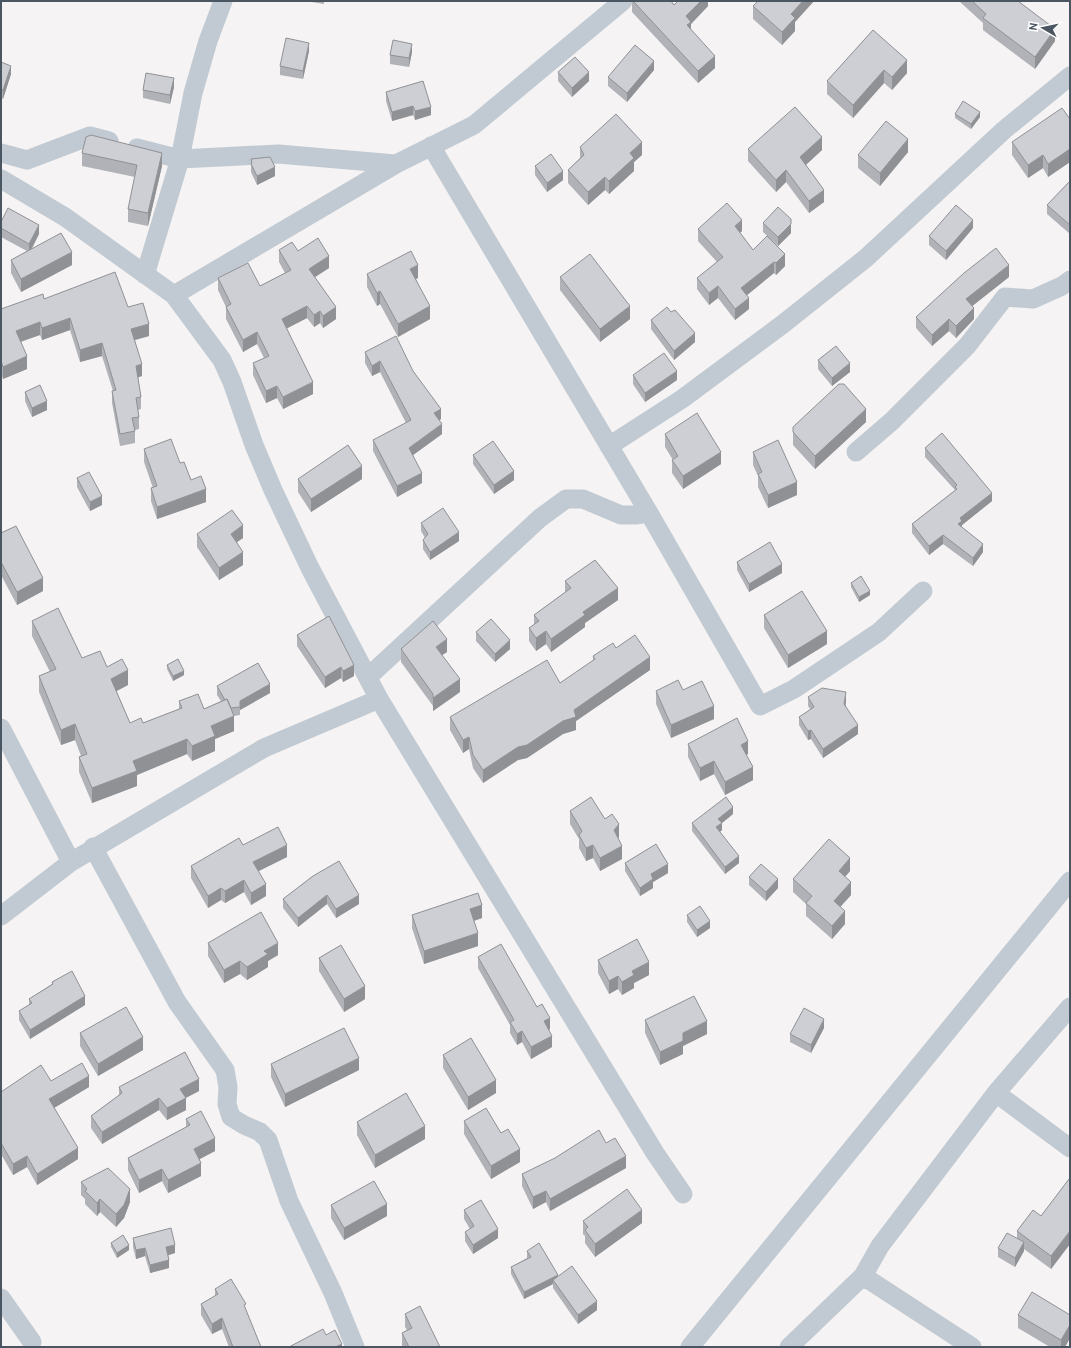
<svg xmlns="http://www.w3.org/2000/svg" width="1071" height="1348" font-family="'PT Sans',sans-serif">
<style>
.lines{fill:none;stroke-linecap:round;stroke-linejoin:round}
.minor{stroke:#c1cad2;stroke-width:19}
.wall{fill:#b0b2b7}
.shaded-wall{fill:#909195}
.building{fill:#cdcfd5;stroke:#909195}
</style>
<rect width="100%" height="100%" fill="#f5f3f3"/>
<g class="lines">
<!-- minor -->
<path class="minor" d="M431 146 649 513 760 706 794 689 879 632 923 591
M137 148 180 159 278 154 396 164
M1 153 27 160 90 136 109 141
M1 179 65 217 174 295 222 360 232 382 254 445 273 490 310 568 379 699 655 1153 683 1194
M145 275 180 159 193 93 208 41 223 1
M174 295 396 164 474 125 623 1
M609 446 682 399 783 324 866 258 1004 130 1070 76
M856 452 892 421 967 346 1005 297 1033 299 1062 286 1070 280
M368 677 540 518 566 499H583L621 515H637L649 513
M1 728 71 862
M93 847 177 1002 225 1070 228 1087 227 1104 231 1117 244 1125 260 1132 268 1140 289 1201 333 1293 355 1347
M1 916 71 862 264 748 379 699
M996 1093 1070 1148
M863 1276 972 1347
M1 1298 32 1342
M690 1347 1070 881
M789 1347 863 1276 880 1246 996 1093 1070 1007"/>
</g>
<!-- wall -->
<path class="wall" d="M305 1H324V4Z
M632 1H671L674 5 708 1V6L691 24V29L715 68 698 83 632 12Z
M814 1 795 22V31L782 45 753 19V6Z
M959 1H1018L1055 41 1035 69 983 30V23Z
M873 30 907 73 892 90 884 83 853 118 827 94V81Z
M309 51 303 79 280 75V66Z
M412 52 409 67 390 64V55Z
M1 62 11 74 3 99 1 98Z
M654 70 627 102 608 86V77Z
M558 72 589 81 572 97 558 81Z
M174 87 170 104 143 98V90Z
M386 92 431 115 415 120 413 115 392 121 386 101Z
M955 114 980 117 971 129 955 118Z
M1070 119V162L1048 177 1043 168 1028 178 1012 155V142Z
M580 147 642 155 634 162V171L609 194 605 190 588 205 568 183V170L580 158Z
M748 149 822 150 806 165 824 202 809 213 786 182 776 192 748 161Z
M908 152 880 186 858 168V155Z
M82 153 162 166 148 226 128 222V209L135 177 82 166Z
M251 159 275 176 257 185 251 172Z
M535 166 563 180 547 192 535 175Z
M1070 181V234L1047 214V205Z
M1 222 39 234 32 249 72 265 21 292 11 273V260L27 251 1 237Z
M763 223 791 233 778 246 763 232Z
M973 228 946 260 929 245V236Z
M698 229 742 231 740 233 753 250 785 266 776 275 774 273 747 295 749 309 735 320 718 298 709 305 697 289V278L717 262 698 241Z
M279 250 298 251 329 268 315 277 336 319 323 328 320 323 314 327 307 318 287 328 313 394 283 409 277 398 266 403 253 375V363L264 358 257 344 243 352 226 319V307L218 290V278L260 286 285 273 279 262Z
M367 274 418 278 416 279 430 319 398 337 380 304 377 306 367 287Z
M560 277 630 319 600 342 560 290Z
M1009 277 972 306 974 319 956 338 949 331 932 346 916 328V317Z
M44 299 128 307 149 336 135 340 142 376 138 377 141 397V409L138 410 139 417V429L135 430V443L120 446 112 403V391H113L102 356 80 362 70 330 42 340 40 335 21 342 27 369 3 379 1 373V309Z
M651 320 695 342 674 360 651 329Z
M365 352 413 371 441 419 439 420 442 434 413 455 422 483 397 497 373 451V440L406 423 380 372 372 376 365 363Z
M818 360 850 372 832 386 818 369Z
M633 375 677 380 645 402 633 384Z
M25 392 47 410 32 417 25 401Z
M866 422 815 469 793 445V427Z
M665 434 721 464 683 489 672 473V460H673L665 447Z
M925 448 992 501 962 525V527L983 552 973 566 943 544 929 555 912 533V524L955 490 925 457Z
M144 449 180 463 206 502 157 519 151 501V488H153L144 462Z
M753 452 797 495 768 508 758 487V476L753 465Z
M473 455 514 480 494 494 473 464Z
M77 478 102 505 90 511 77 487Z
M298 479H362L311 512 298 492Z
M421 523 459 541 430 560 423 549V540L425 538 421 531Z
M1 533 43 591 17 605 1 575Z
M197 534 243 538 237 542 243 565 219 580 197 547Z
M737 562 782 573 749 592 737 570Z
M565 581 618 600 585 623V627L551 652 546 644 536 651 529 641V628L534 625V615L565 592Z
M851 583 870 595 859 602 851 587Z
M764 615 827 644 788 668 764 628Z
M32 621 82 658 107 667 128 685 116 691 130 723H143L179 709V701L204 709 221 701 217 695V686L270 693 240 710V715L234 716V731L215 739V751L192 761 187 754 137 775V786L92 803 79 772V757L81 756 75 740 61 745 39 692V676L50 672 32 636Z
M476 632 510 649 495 662 476 641Z
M297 635 354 676 343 682 341 678 325 688 297 646Z
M616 648 650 670 576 721V730L563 734 527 758 518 760 483 783 473 768 469 749 463 753 450 730V717L560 683 593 661V656Z
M401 649 447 652 442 655 460 692 433 711V706L401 662Z
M167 665 184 675 173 681 167 669Z
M683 690 714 719 671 738 656 704V691Z
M808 697 846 701V706L858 734 823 758 811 739 808 740 799 725V717L811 710 808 706Z
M688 744 748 754 746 755 753 780 725 795 714 774 700 781 688 757Z
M570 811 605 819 619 837 618 838 622 859 600 871 593 858 586 861 579 848V839L570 824Z
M733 814 722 823V830L720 832 739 863 725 874 692 831V823Z
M243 845 287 857 258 871 266 896 251 905 244 892 225 903 221 900 208 908 191 878V866Z
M625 863 668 873 653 882V888L640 896 625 871Z
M850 871 845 877 851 895 840 907 845 924 832 939 806 916V904L793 892V879Z
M313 876 359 904 336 918 327 904 298 927 283 908V899Z
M749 877 778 888 766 901 749 885Z
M412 915 482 918 474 921 478 946 424 964 412 928Z
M687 915 710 928 697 937 687 922Z
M208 943 278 955 268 961V967L247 980 240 974 224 983 208 956Z
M478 957 550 1029 549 1030 552 1047 531 1059 522 1042 517 1045 510 1033V1025L478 968Z
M319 958 365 999 344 1012 319 971Z
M598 960 649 975 634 983V988L622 995 618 989 609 994 598 973Z
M52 982 85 1005 30 1039 19 1020V1011L29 1005V999L52 984Z
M645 1020 707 1034 683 1046V1054L660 1065 645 1033Z
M824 1028 811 1053 790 1042V1034Z
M80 1033 143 1050 98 1076 80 1046Z
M443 1055 496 1093 468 1110 443 1068Z
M271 1064 359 1070 285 1107 271 1077Z
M51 1081 89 1087 54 1108 78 1159 37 1185 27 1167 13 1175 1 1154V1092Z
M119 1087 199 1091 185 1098 186 1110 167 1120 159 1110 102 1144 91 1128V1116L119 1095Z
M186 1119 215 1151 200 1159 201 1176 168 1193 162 1181 139 1193 128 1170V1158L186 1127Z
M464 1121 501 1133 520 1162 491 1179 464 1134Z
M357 1122 425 1139 375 1168 357 1135Z
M606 1143 626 1168 550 1211 546 1202 533 1209 522 1186V1174Z
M1070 1180V1244L1051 1269 1024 1249V1251L1015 1267 998 1257V1248L1017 1238V1231L1041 1216Z
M81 1182 130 1202 124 1218 116 1227 100 1212 97 1216 85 1204V1199L81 1195Z
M331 1205 387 1216 344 1240 331 1218Z
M464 1210 498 1238 473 1254 465 1241V1232L470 1229 464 1219Z
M583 1221 642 1223 595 1257 585 1243V1236L583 1234Z
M133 1238 175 1253 168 1255 169 1268 150 1273 145 1256 136 1259 133 1247Z
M111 1243 129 1250 117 1258 111 1247Z
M527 1251 558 1276 597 1310 578 1324 553 1288V1284L524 1299 511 1274V1267L527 1258Z
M215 1289 246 1310 261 1347H229L222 1329 212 1334 201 1315V1304L215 1296Z
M405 1314 440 1347H402V1333L407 1330 405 1327Z
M1018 1315H1070V1338L1065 1347H1050L1018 1328Z"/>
<!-- shaded-wall -->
<path class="shaded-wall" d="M701 1H708V6L691 24V34L687 38 686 16Z
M803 1H814L795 22V31L782 45V32L791 14Z
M1055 29V41L1035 69V57Z
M309 43V51L303 79V71Z
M412 44V52L409 67V58Z
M715 56V68L698 83V71Z
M907 60V73L892 90V77Z
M654 61V70L627 102V93Z
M11 66V74L3 99V90Z
M884 70V83L853 118V105Z
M589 72V81L572 97V88Z
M174 78V87L170 104V95Z
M413 106V115L392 121V112Z
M431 107V115L415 120V111Z
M980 112V117L971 129V124Z
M822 137V150L800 170V157Z
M908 139V152L880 186V173Z
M642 142V155L634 162V171L609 194V181L630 153Z
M1070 149V162L1048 177V164Z
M162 153V166L148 226V213Z
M1043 155V168L1028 178V165Z
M275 167V176L257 185V176Z
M786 170V182L776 192V180Z
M563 171V180L547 192V183Z
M605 177V190L588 205V192Z
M824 190V202L809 213V201Z
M742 220V231L735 237V226Z
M973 220V228L946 260V251Z
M791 224V233L778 246V237Z
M39 225V234L29 253V244Z
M72 252V265L21 292V279Z
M785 254V266L776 275V263Z
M329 256V268L309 281V269Z
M774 262V273L741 300V288Z
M418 265V278L410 282V269Z
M1009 265V277L966 311V299Z
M718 286V298L709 305V293Z
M380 291V304L377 306V293Z
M749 298V309L735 320V309Z
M307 306V318L282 331V319Z
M430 306V319L398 337V324Z
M630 306V319L600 342V329Z
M336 307V319L323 328V316Z
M974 308V319L956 338V326Z
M320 311V323L314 327V315Z
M70 318V330L42 340V328Z
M949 319V331L932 346V335Z
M40 322V335L16 343V331Z
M149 324V336L131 341V329Z
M257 332V344L243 352V340Z
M695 333V342L674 360V351Z
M102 343V356L80 362V350Z
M27 356V369L3 379V367Z
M380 361V372L372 376V366Z
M850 363V372L832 386V378Z
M142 364V376L136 378V366Z
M677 371V380L645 402V393Z
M313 382V394L283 409V397Z
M277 386V398L266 403V391Z
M47 401V410L32 417V408Z
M441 409V419L434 424V413Z
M866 409V422L815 469V456Z
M442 424V434L409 458V448Z
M721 452V464L683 489V476Z
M362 466V479L311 512V499Z
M514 471V480L494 494V485Z
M422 473V483L397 497V486Z
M797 482V495L768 508V495Z
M206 489V502L157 519V507Z
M992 493V501L962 525V529L958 524 960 518Z
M102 496V505L90 511V502Z
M243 525V538L231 546V534Z
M459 532V541L430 560V552Z
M943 535V544L929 555V546Z
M983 544V552L973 566V558Z
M243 552V565L219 580V568Z
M782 564V573L749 592V584Z
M43 578V591L17 605V592Z
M618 588V600L585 623V627L551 652V639L583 612Z
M870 591V595L859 602V597Z
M546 631V644L536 651V638Z
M827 631V644L788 668V655Z
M447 639V652L436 659V647Z
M510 640V649L495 662V654Z
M650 657V670L576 721V730L563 734 527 758 518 760 483 783V770L574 710Z
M354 665V676L343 682V671Z
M341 667V678L325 688V677Z
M128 670V685L111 694V679Z
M184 671V675L173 681V676Z
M460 679V692L433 711V698Z
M270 684V693L240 710V701Z
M846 692V701L844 713V704Z
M714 706V719L671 738V725Z
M234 716V731L215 739V751L192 761V746L211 726Z
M75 724V740L61 745V730Z
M858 725V734L823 758V749Z
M811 730V739L808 740V731Z
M469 737V749L463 753V740Z
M187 739V754L137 775V786L92 803V788L133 761Z
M748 741V754L741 758V745Z
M714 761V774L700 781V768Z
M753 767V780L725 795V782Z
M733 807V814L722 823V830L716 835V827L718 819Z
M619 824V837L614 843V830Z
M287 845V857L253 874V862Z
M593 845V858L586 861V848Z
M622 846V859L600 871V858Z
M739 856V863L725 874V867Z
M850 858V871L839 884V871Z
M668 864V873L653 882V888L640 896V888L651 874Z
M778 879V888L766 901V892Z
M244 880V892L225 903V891Z
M851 882V895L834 914V901Z
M266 884V896L251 905V893Z
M221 888V900L208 908V896Z
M327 895V904L298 927V918Z
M359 895V904L336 918V909Z
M482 905V918L470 922V909Z
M845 911V924L832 939V926Z
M710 921V928L697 937V930Z
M478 933V946L424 964V951Z
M278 943V955L268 961V967L247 980V967L264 951Z
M240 961V974L224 983V970Z
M649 962V975L634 983V988L622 995V982L632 971Z
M618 976V989L609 994V981Z
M365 986V999L344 1012V999Z
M85 996V1005L30 1039V1030Z
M550 1018V1029L544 1032V1021Z
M824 1019V1028L811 1053V1045Z
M707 1021V1034L683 1046V1054L660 1065V1052L683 1033Z
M522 1031V1042L517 1045V1034Z
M552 1036V1047L531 1059V1047Z
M143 1037V1050L98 1076V1064Z
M359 1058V1070L285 1107V1094Z
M89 1076V1087L49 1111V1099Z
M199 1079V1091L180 1101V1089Z
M496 1080V1093L468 1110V1097Z
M159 1098V1110L102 1144V1132Z
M186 1098V1110L167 1120V1108Z
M425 1126V1139L375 1168V1155Z
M215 1138V1151L194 1162V1149Z
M78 1148V1159L37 1185V1174Z
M520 1149V1162L491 1179V1166Z
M27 1156V1167L13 1175V1164Z
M626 1156V1168L550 1211V1199Z
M201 1163V1176L168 1193V1180Z
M162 1169V1181L139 1193V1180Z
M130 1189V1202L124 1218 116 1227V1214Z
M546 1191V1202L533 1209V1197Z
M100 1199V1212L97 1216V1203Z
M387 1204V1216L344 1240V1228Z
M642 1210V1223L595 1257V1244Z
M498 1229V1238L473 1254V1245Z
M1070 1231V1244L1051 1269V1256Z
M1024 1242V1251L1015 1267V1258Z
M129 1245V1250L117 1258V1253Z
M175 1245V1253L166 1256V1247Z
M145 1248V1256L136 1259V1250Z
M169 1260V1268L150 1273V1265Z
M558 1275V1282L553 1280V1284L524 1299V1292Z
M597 1301V1310L578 1324V1315Z
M222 1318V1329L212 1334V1324Z
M1070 1325V1338L1065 1347H1061V1340Z
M342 1344V1347H335Z"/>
<!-- building -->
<path class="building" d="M633 1H671L674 5 678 1H701L686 16 691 22 687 25 715 56 698 71Z
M758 1H803L791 14 795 18 782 32 753 6Z
M972 1H1018L1055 29 1035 57 983 18 986 14Z
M873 30 907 60 892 77 884 70 853 105 827 81Z
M286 38 309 43 303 71 280 66Z
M393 40 412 44 409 58 390 55Z
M635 45 654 61 627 93 608 77Z
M575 57 589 72 572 88 558 72Z
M1 62 11 66 3 90H1Z
M146 73 174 78 170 95 143 90Z
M423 81 431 107 415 111 413 106 392 112 386 92Z
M963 101 980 112 971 124 955 114Z
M795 107 822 137 800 157 824 190 809 201 786 170 776 180 748 149Z
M1062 108 1070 119V149L1048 164 1043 155 1028 165 1012 142Z
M616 114 642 142 630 153 634 158 609 181 605 177 588 192 568 170 584 155 580 147Z
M886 121 908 139 880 173 858 155Z
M91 135 162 153 148 213 128 209 137 165 82 153 86 137Z
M551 154 563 171 547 183 535 166Z
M270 157 275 167 257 176 251 164 252 163 251 159Z
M1070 181V225L1047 205Z
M727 203 742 220 735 226 753 250 767 236 785 254 776 263 774 262 741 288 749 298 735 309 718 286 709 293 697 278 723 257 698 229Z
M956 205 973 220 946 251 929 236Z
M778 207 791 219V224L778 237 763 223Z
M8 208 39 225 29 244 1 228V222Z
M61 233 72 252 21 279 11 260Z
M318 238 329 256 309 269 336 307 323 316 320 311 314 315 307 306 282 319 313 382 283 397 277 386 266 391 253 363 269 356 257 332 243 340 226 307 231 304 218 278 248 263 260 286 291 270 279 250 292 242 298 251Z
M996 248 1009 265 966 299 974 308 956 326 949 319 932 335 916 317 964 273Z
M411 251 418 265 410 269 430 306 398 324 380 291 377 293 367 274Z
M590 254 630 306 600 329 560 277Z
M115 272 128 307 143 303 149 324 131 329 142 364 136 366 141 397 136 398 139 417 132 418 135 431 120 434 112 391 116 390 102 343 80 350 70 318 42 328 40 322 16 331 27 356 3 367 1 361V309L43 294 44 299Z
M667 307 671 312 675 310 695 333 674 351 651 320Z
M396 336 413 371 441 409 434 413 442 424 409 448 422 473 397 486 373 440 411 420 380 361 372 366 365 352Z
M836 346 850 363 832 378 818 360Z
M664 353 677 371 645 393 633 375Z
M839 384H844L866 409 815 456 793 432V427Z
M40 385 47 401 32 408 25 392Z
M697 413 721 452 683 476 672 460 678 456 665 434Z
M942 433 992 493 960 518 962 521 958 524 983 544 973 558 943 535 929 546 912 524 957 489 955 487 957 485 925 448Z
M171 439 180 463 184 462 191 480 201 476 206 489 157 507 151 488 157 486 144 449Z
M778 440 797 482 768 495 758 474 762 472 753 452Z
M493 441 514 471 494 485 473 455Z
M348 445 362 466 311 499 298 479Z
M89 472 102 496 90 502 77 478Z
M443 508 459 532 430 552 423 540 428 534 421 523Z
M232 510 243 525 231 534 243 552 219 568 197 534Z
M16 526 43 578 17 592 1 562V533Z
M770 542 782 564 749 584 737 562Z
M595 560 618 588 583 612 585 615 551 639 546 631 536 638 529 628 539 621 534 615 571 588 565 581Z
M861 576 870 591 859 597 851 583Z
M802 591 827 631 788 655 764 615Z
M58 608 82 658 100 651 107 667 122 659 128 670 111 679 130 723 141 718 143 723 182 708 179 701 198 694 204 709 227 699 234 716 211 726 215 736 192 746 187 739 133 761 137 771 92 788 79 757 87 754 75 724 61 730 39 676 56 669 32 621Z
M329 616 354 665 343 671 341 667 325 677 297 635Z
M491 619 510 640 495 654 476 632Z
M433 621 447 639 436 647 460 679 433 698V694L401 649Z
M635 635 650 657 574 710 576 717 563 721 527 745 518 747 483 770 473 755 469 737 463 740 450 717 547 660 560 683 595 659 593 656 613 643 616 648Z
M178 659 184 671 173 676 167 665Z
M258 663 270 684 240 701V707L231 708 227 699 225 700 217 686Z
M678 680 683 690 702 681 714 706 671 725 656 691Z
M822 688 846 692 844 704 858 725 823 749 811 730 808 731 799 717 814 707 808 697Z
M737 718 748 741 741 745 753 767 725 782 714 761 700 768 688 744Z
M591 797 605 819 612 814 619 824 614 830 622 846 600 858 593 845 586 848 579 835 582 831 570 811Z
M726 797 733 807 718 819 722 823 716 827 739 856 725 867 692 823Z
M278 827 287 845 253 862 266 884 251 893 244 880 225 891 221 888 208 896 191 866 239 838 243 845Z
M829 839 850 858 839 871 851 882 834 901 845 911 832 926 806 903 812 896 793 879Z
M656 844 668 864 651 874 653 879 640 888 625 863Z
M339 861 359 895 336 909 327 895 298 918 283 899 313 876Z
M761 864 778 879 766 892 749 877Z
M478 893 482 905 470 909 478 933 424 951 412 915Z
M700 906 710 921 697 930 687 915Z
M261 912 278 943 264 951 268 954 247 967 240 961 224 970 208 943Z
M637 939 649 962 632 971 634 975 622 982 618 976 609 981 598 960Z
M501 944 537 1007 542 1004 550 1018 544 1021 552 1036 531 1047 522 1031 517 1034 510 1022 514 1020 478 957Z
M341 945 365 986 344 999 319 958Z
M72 971 85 996 30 1030 19 1011 32 1003 29 999 53 984 52 982Z
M694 996 707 1021 683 1033V1041L660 1052 645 1020Z
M126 1007 143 1037 98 1064 80 1033Z
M804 1008 824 1019 811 1045 790 1034Z
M344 1028 359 1058 285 1094 271 1064Z
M471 1038 496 1080 468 1097 443 1055Z
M185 1052 199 1079 180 1089 186 1098 167 1108 159 1098 102 1132 91 1116 122 1093 119 1087Z
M82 1063 89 1076 49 1099 78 1148 37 1174 27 1156 13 1164 1 1143V1092L41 1065 51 1081Z
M406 1093 425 1126 375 1155 357 1122Z
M486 1108 501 1133 508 1129 520 1149 491 1166 464 1121Z
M201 1111 215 1138 194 1149 201 1163 168 1180 162 1169 139 1180 128 1158 190 1125 186 1119Z
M599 1130 606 1143 615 1138 626 1156 550 1199 546 1191 533 1197 522 1174 555 1158Z
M108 1168 130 1189 124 1205 116 1214 100 1199 97 1203 85 1191 87 1189 81 1182Z
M1069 1179 1070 1180V1231L1051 1256 1017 1231 1033 1210 1041 1216Z
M374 1181 387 1204 344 1228 331 1205Z
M627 1189 642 1210 595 1244 585 1230 588 1227 583 1221Z
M481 1200 498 1229 473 1245 465 1232 474 1226 464 1210Z
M171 1228 175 1245 166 1247 169 1260 150 1265 145 1248 136 1250 133 1238Z
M1007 1233 1024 1242 1015 1258 998 1248Z
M123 1235 129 1245 117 1253 111 1243Z
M539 1243 558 1275 524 1292 511 1267 531 1257 527 1251Z
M572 1266 597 1301 578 1315 553 1280Z
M231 1279 246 1304 244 1305 261 1347H233L222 1318 212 1324 201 1304 218 1294 215 1289Z
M1032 1292 1070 1315V1325L1061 1340 1018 1315Z
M420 1306 440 1347H409L402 1333 412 1328 405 1314Z
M323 1329 326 1335 335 1330 342 1344 335 1347H289Z"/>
<!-- border -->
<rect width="1071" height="1348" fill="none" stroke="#4a5661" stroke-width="4"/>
<!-- north arrow -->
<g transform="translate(1043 28) rotate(279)" stroke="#ffffff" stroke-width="3" paint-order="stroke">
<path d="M0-3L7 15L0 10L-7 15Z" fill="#4a5661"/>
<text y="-6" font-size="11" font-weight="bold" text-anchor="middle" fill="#4a5661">N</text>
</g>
</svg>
